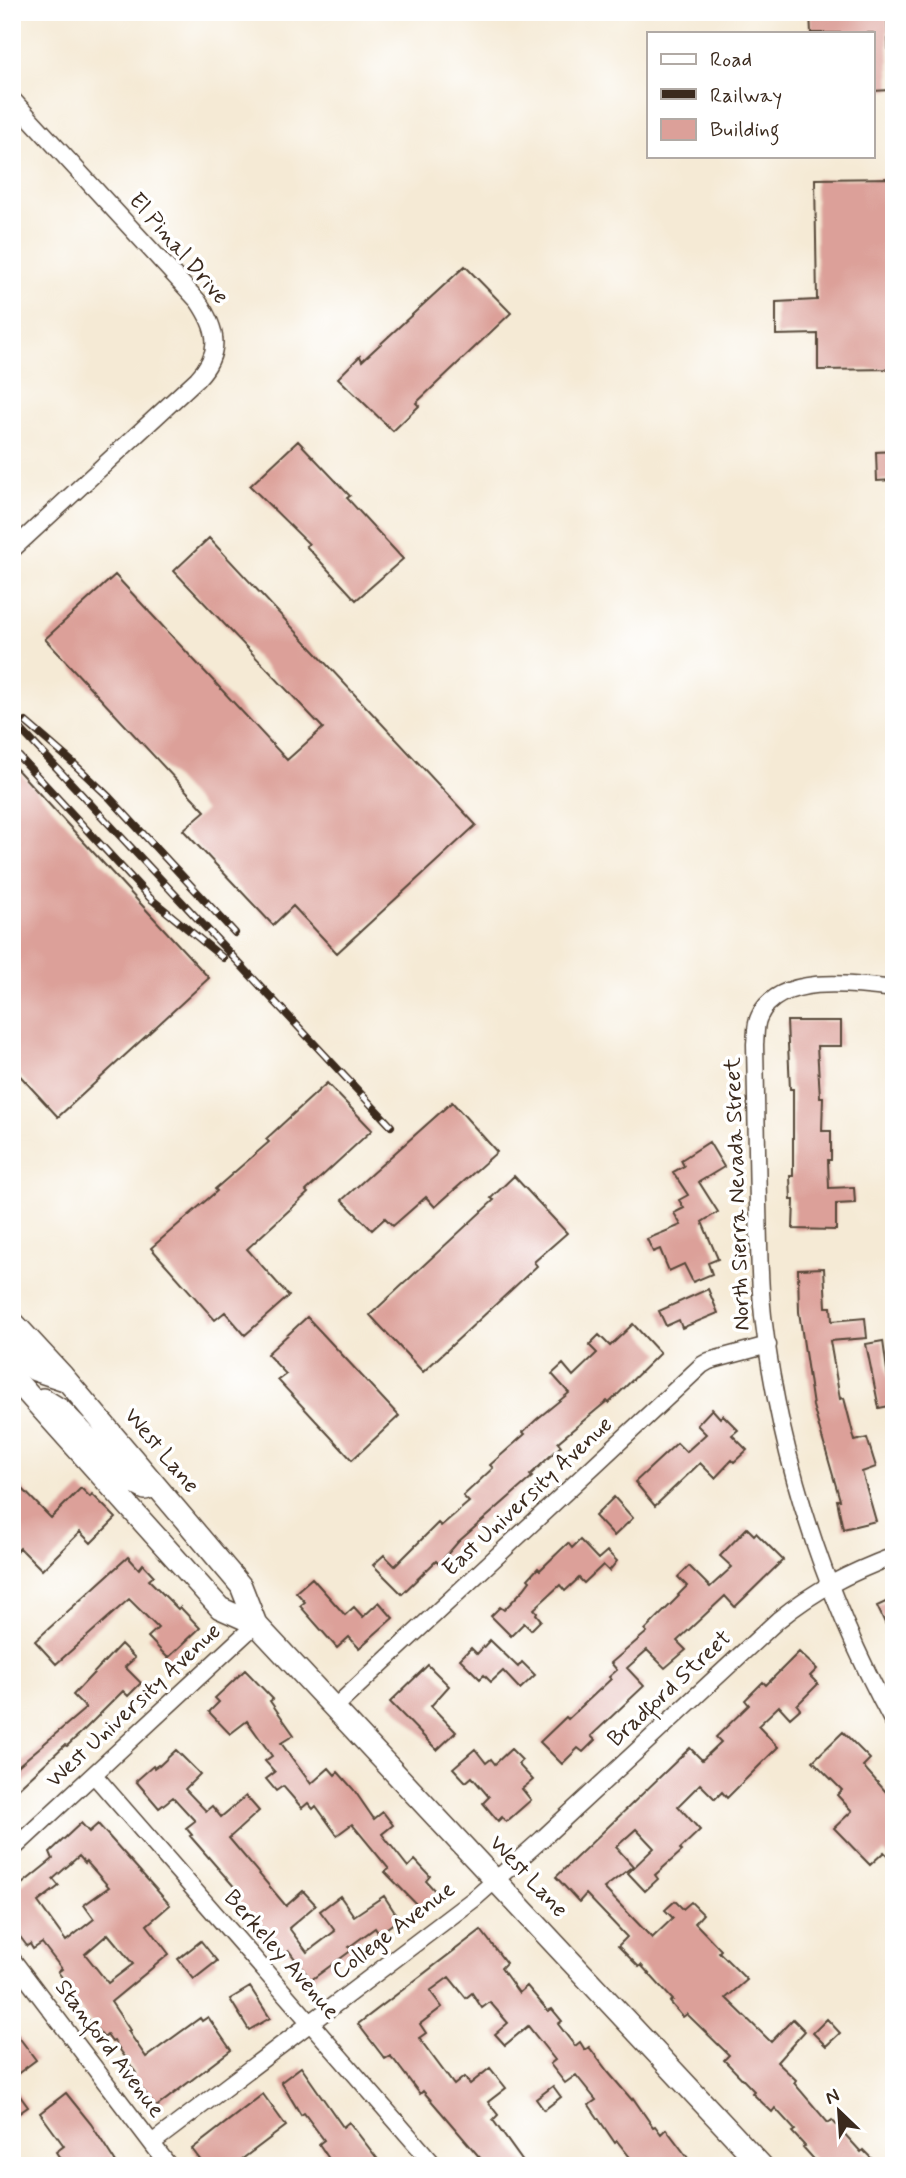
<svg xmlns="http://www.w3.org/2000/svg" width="906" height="2178" font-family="Mynerve,sans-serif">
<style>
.building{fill:#dca099;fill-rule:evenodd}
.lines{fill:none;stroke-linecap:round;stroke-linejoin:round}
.minor-casing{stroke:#574739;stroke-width:19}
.secondary-casing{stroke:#574739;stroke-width:24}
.minor{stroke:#fff;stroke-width:16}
.secondary{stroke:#fff;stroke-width:21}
.rail-casing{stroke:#3b2a1e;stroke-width:8}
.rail{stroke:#fff;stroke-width:5;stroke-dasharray:16;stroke-linecap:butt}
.labels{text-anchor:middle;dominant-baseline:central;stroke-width:7;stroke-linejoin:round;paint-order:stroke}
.street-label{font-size:23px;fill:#3b2a1e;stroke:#fff}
</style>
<rect width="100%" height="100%" fill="#fff"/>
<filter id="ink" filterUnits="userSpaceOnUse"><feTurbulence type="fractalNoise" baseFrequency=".0143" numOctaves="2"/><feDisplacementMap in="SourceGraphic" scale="14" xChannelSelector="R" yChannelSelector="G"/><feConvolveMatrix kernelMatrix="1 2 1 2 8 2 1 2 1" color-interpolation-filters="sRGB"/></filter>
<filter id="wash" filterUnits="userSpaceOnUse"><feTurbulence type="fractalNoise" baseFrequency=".00686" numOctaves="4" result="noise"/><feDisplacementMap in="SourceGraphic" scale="28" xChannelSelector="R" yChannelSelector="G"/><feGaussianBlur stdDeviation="1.57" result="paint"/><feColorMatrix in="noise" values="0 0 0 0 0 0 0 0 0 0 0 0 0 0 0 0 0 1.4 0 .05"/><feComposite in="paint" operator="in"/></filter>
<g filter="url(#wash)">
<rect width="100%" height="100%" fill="#f5ead5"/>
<g id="blocks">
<!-- building -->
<path class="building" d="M815 12H887L890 90 873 91V33H811L810 13Z
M894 178V369L818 370V334L776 335V302L817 300 815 179Z
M465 266 511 313 416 403 419 406 393 431 338 378 360 356 362 361Z
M298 441 350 496 347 498 403 559 356 600 306 546 309 544 250 486Z
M894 451 893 480 877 481 876 452Z
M209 538 476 825 337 953 293 906 273 925 183 830 205 811 45 639 115 575 287 760 323 728 174 571Z
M12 764 209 978 58 1117 12 1067Z
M787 1021H841V1046H817L820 1097H823L822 1131H831V1160H828L829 1188 854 1187 855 1203 836 1204V1230L793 1229 794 1200H791L790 1176H793V1089H790Z
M327 1083 372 1130 306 1191 308 1193 247 1249 289 1296 245 1335 225 1312 215 1320 151 1248 217 1191 215 1189 269 1142 266 1139Z
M452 1102 497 1152 435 1207 426 1197 393 1226 385 1218 372 1230 342 1200Z
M709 1142 724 1167 699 1182 718 1212 702 1222 718 1259 708 1263 712 1274 693 1282 684 1264 669 1271 660 1249 653 1252 647 1239 681 1225 674 1213 684 1208 679 1200 688 1195 673 1172 684 1166 681 1160Z
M514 1176 567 1233 534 1262 537 1266 423 1372 370 1315 494 1200 491 1198Z
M824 1268 826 1307H831L832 1321 865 1318 867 1338 830 1341 840 1399 844 1398 855 1441 867 1438 876 1467 862 1472 876 1521 843 1529 837 1500H840L813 1406 799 1312 798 1269Z
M708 1289 718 1313 682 1328 679 1320 666 1326 659 1311Z
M307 1317 399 1416 352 1460 278 1380 286 1374 267 1354Z
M633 1324 660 1353 609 1403 607 1401 558 1442 561 1446 530 1475 532 1477 458 1542 439 1564 436 1561 402 1594 373 1565 384 1555 395 1566 438 1523 441 1526 469 1502 463 1496 493 1468 490 1465 525 1434 523 1432 537 1419 569 1393 552 1374 563 1364 573 1376 597 1353 589 1345 599 1335 610 1346Z
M883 1341 889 1385 894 1384V1405L879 1408 866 1344Z
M712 1409 720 1418 723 1415 738 1430 732 1435 747 1450 734 1462 732 1460 715 1478 700 1463 655 1506 635 1482 677 1443 686 1452 706 1434 697 1425Z
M12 1478 51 1518 81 1488 90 1497 92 1494 116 1518 91 1543 80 1532 42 1570 20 1548 12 1556Z
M614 1497 633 1518 614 1536 595 1516Z
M747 1528 754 1535 756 1533 783 1560 735 1607 725 1596 677 1641 686 1650 665 1668 647 1650 627 1668 644 1686 591 1736 595 1740 583 1752 578 1748 562 1764 540 1742 566 1717 568 1719 611 1679 609 1677 617 1670 611 1663 647 1632 645 1630 679 1596 678 1595 687 1586 678 1577 689 1566 710 1587 732 1567 720 1556Z
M580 1540 598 1559 607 1551 617 1561 609 1571 603 1565 584 1583 579 1578 565 1591 560 1585 534 1609 537 1612 536 1614 541 1620 531 1630 524 1623 511 1636 491 1616 500 1607 504 1610 524 1589 530 1581 528 1579 538 1568 540 1570 568 1543 572 1548Z
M128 1557 139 1569 143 1564 154 1576 149 1580 178 1609 180 1607 200 1628 168 1658 148 1637 158 1628 129 1599 56 1664 35 1641Z
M312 1578 345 1615 354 1607 363 1617 379 1602 393 1618 359 1648 349 1637 337 1648 300 1606 305 1602 296 1592Z
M894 1598V1642L877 1606Z
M490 1640 518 1667 522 1662 535 1675 520 1689 503 1671 491 1682 484 1675 480 1679 460 1659 471 1648 477 1654Z
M121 1644 135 1658 125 1667 141 1683 128 1696 123 1691 85 1729 67 1746 65 1745 12 1794V1771L86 1708 73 1695Z
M799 1652 817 1669 810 1676 818 1684 797 1705 800 1709 790 1718 779 1706 758 1726 778 1747 727 1798 722 1792 715 1799 700 1784 678 1806 700 1830 680 1849 682 1851 655 1875 658 1879 645 1891 628 1873 654 1848 636 1829 616 1847 633 1866 604 1888 652 1938 673 1918 665 1910 675 1901 683 1909 691 1902 703 1914 695 1923 721 1950 719 1952 747 1980 726 1998 771 2042 793 2019 805 2031 777 2062 796 2080 794 2083 828 2123 832 2120 861 2152 863 2150 879 2166H820L803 2147 805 2146 792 2132 795 2130 775 2108 772 2112 752 2093 754 2091 724 2060 729 2055 687 2014 683 2017 670 2002 673 2000 641 1965 639 1967 618 1946 627 1937 586 1894 579 1902 556 1877 690 1748 702 1760 721 1742 716 1737 749 1705 745 1700 763 1682 766 1685Z
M428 1665 449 1686 431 1706 456 1732 437 1750 390 1702Z
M245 1670 273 1699 270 1701 294 1735 281 1743 311 1784 329 1768 335 1775 338 1772 354 1790 374 1819 383 1812 393 1825 382 1834 408 1867 415 1860 430 1876 426 1881 436 1892 420 1908 385 1872 389 1869 352 1824 337 1835 316 1806 313 1809 308 1803 302 1808 283 1786 276 1791 266 1779 275 1772 265 1761 272 1756 247 1721 230 1734 209 1712 219 1702 215 1698Z
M843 1732 870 1759 863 1766 894 1801V1862L884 1852 870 1865 834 1828 852 1811 837 1795 842 1790 813 1761Z
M475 1749 486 1763 491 1759 495 1764 511 1749 522 1760 518 1764 533 1780 522 1789 531 1800 506 1822 502 1817 498 1821 483 1803 489 1797 472 1777 466 1782 453 1768Z
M176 1750 200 1774 185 1789 206 1811 212 1806 221 1817 246 1796 259 1811 229 1838 286 1906 303 1891 316 1905 289 1928 307 1952 335 1931 320 1911 340 1896 354 1916 384 1896 399 1919 379 1934 375 1928 349 1947 352 1950 311 1980 289 1951 284 1955 265 1929 263 1930 234 1892 237 1890 190 1836 192 1835 186 1828 195 1821 173 1797 159 1808 136 1781 153 1766 154 1768 158 1765 159 1766Z
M81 1823 89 1832 98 1824 170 1905 147 1925 169 1954 111 2002 130 2030 128 2031 146 2057 200 2018 202 2021 208 2017 231 2050 156 2107 132 2076 136 2073 114 2041 112 2042 107 2035 104 2038 69 1996 73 1992 58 1972 62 1969 42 1943 33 1949 30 1944 27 1946 12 1926V1892L53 1859 50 1852ZM79 1856 85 1863 86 1861 109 1887 84 1905 94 1919 66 1941 38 1902 59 1886 53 1879ZM108 1934 133 1964 108 1983 85 1954Z
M481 1930 506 1963 501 1968 519 1993 527 1986 548 2011 552 2009 562 2021 558 2024 575 2046 580 2042 585 2050 589 2047 608 2072 632 2100 633 2098 653 2127 655 2126 661 2134 666 2129 694 2166H637L617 2141 615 2143 589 2105 596 2100 576 2075 565 2083 550 2064 555 2060 528 2026 505 2045 495 2034 508 2023 490 2002 482 2008 472 1993 466 1998 449 1977 430 1991 442 2007 420 2024 426 2033 419 2038 454 2085 464 2077 470 2084 490 2068 506 2088 488 2102 498 2115 493 2120 526 2166H487L423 2091 420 2094 394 2060 390 2056 385 2059 358 2024Z
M201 1941 217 1961 194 1979 178 1959Z
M250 1987 270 2018 249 2030 230 1999Z
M827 2019 840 2033 826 2046 813 2033Z
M12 2028 36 2060 12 2078Z
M301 2067 343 2127 349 2122 383 2166H334L319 2144 324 2140 304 2113 301 2115 281 2082Z
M12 2085 28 2107 12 2118Z
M553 2086 561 2097 544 2110 536 2099Z
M66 2093 91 2124 118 2166H65L56 2152 64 2146 40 2113Z
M263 2094 286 2126 233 2166H205L192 2149Z"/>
</g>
</g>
<g filter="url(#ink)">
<use href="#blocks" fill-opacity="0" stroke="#574739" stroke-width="2"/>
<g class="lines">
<!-- minor casing -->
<g class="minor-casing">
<path id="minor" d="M12 99 198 301C217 329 223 352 197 379L12 550
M894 989C855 984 778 973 759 1017 755 1025 756 1036 755 1044 756 1097 757 1151 758 1204 759 1241 759 1279 763 1316 780 1459 825 1597 894 1724
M333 1709 702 1365 709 1361 768 1345
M94 1775 435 2166
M12 1850 256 1624
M12 1959 169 2166
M152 2143 474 1899 542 1839 778 1620C815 1590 849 1573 894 1556"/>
</g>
<!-- secondary casing -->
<g class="secondary-casing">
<path id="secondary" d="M12 1321 63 1376 241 1586 256 1624 762 2166
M12 1347 35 1370 65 1380
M12 1376 220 1608 256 1624
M43 1399 61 1410 130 1481 145 1489 156 1486"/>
</g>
<!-- minor -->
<use href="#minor" class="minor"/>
<!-- secondary -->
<use href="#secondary" class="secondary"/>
<!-- rail casing -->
<g class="rail-casing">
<path id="rail" d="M12 720 391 1126
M26 722 71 761 109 797 235 933
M12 749 150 898 223 958"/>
</g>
<!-- rail -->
<use href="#rail" class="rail"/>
</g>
</g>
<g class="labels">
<!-- street labels -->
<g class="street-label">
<text transform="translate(178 249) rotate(49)">El Pinal Drive</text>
<text transform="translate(738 1194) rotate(-92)">North Sierra Nevada Street</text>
<text transform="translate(161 1451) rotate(50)">West Lane</text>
<text transform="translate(528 1497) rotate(-43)">East University Avenue</text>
<text transform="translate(670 1689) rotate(-43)">Bradford Street</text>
<text transform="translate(134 1706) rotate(-43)">West University Avenue</text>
<text transform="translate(528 1877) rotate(47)">West Lane</text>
<text transform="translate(394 1931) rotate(-37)">College Avenue</text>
<text transform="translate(281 1955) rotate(49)">Berkeley Avenue</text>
<text transform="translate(109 2049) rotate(53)">Stanford Avenue</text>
</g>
</g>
<!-- margin -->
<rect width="906" height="2178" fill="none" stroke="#fff" stroke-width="42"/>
<!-- legend -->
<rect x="647" y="32" width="228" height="126" fill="#ffffff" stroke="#b1aaa5" stroke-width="2"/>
<rect x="661" y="54" width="35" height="10" fill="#ffffff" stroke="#b1aaa5" stroke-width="2"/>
<text x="710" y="66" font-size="21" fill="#3b2a1e">Road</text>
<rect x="661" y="89" width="35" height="10" fill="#3b2a1e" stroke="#b1aaa5" stroke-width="2"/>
<text x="710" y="102" font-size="21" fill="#3b2a1e">Railway</text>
<rect x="661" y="119" width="35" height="21" fill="#dca099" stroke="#b1aaa5" stroke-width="2"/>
<text x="710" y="136" font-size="21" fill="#3b2a1e">Building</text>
<!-- north arrow -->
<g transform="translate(839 2111) rotate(335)" stroke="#ffffff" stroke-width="5" paint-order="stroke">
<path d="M0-5L12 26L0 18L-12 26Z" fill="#3b2a1e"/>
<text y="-10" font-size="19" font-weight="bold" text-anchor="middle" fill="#3b2a1e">N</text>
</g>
</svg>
